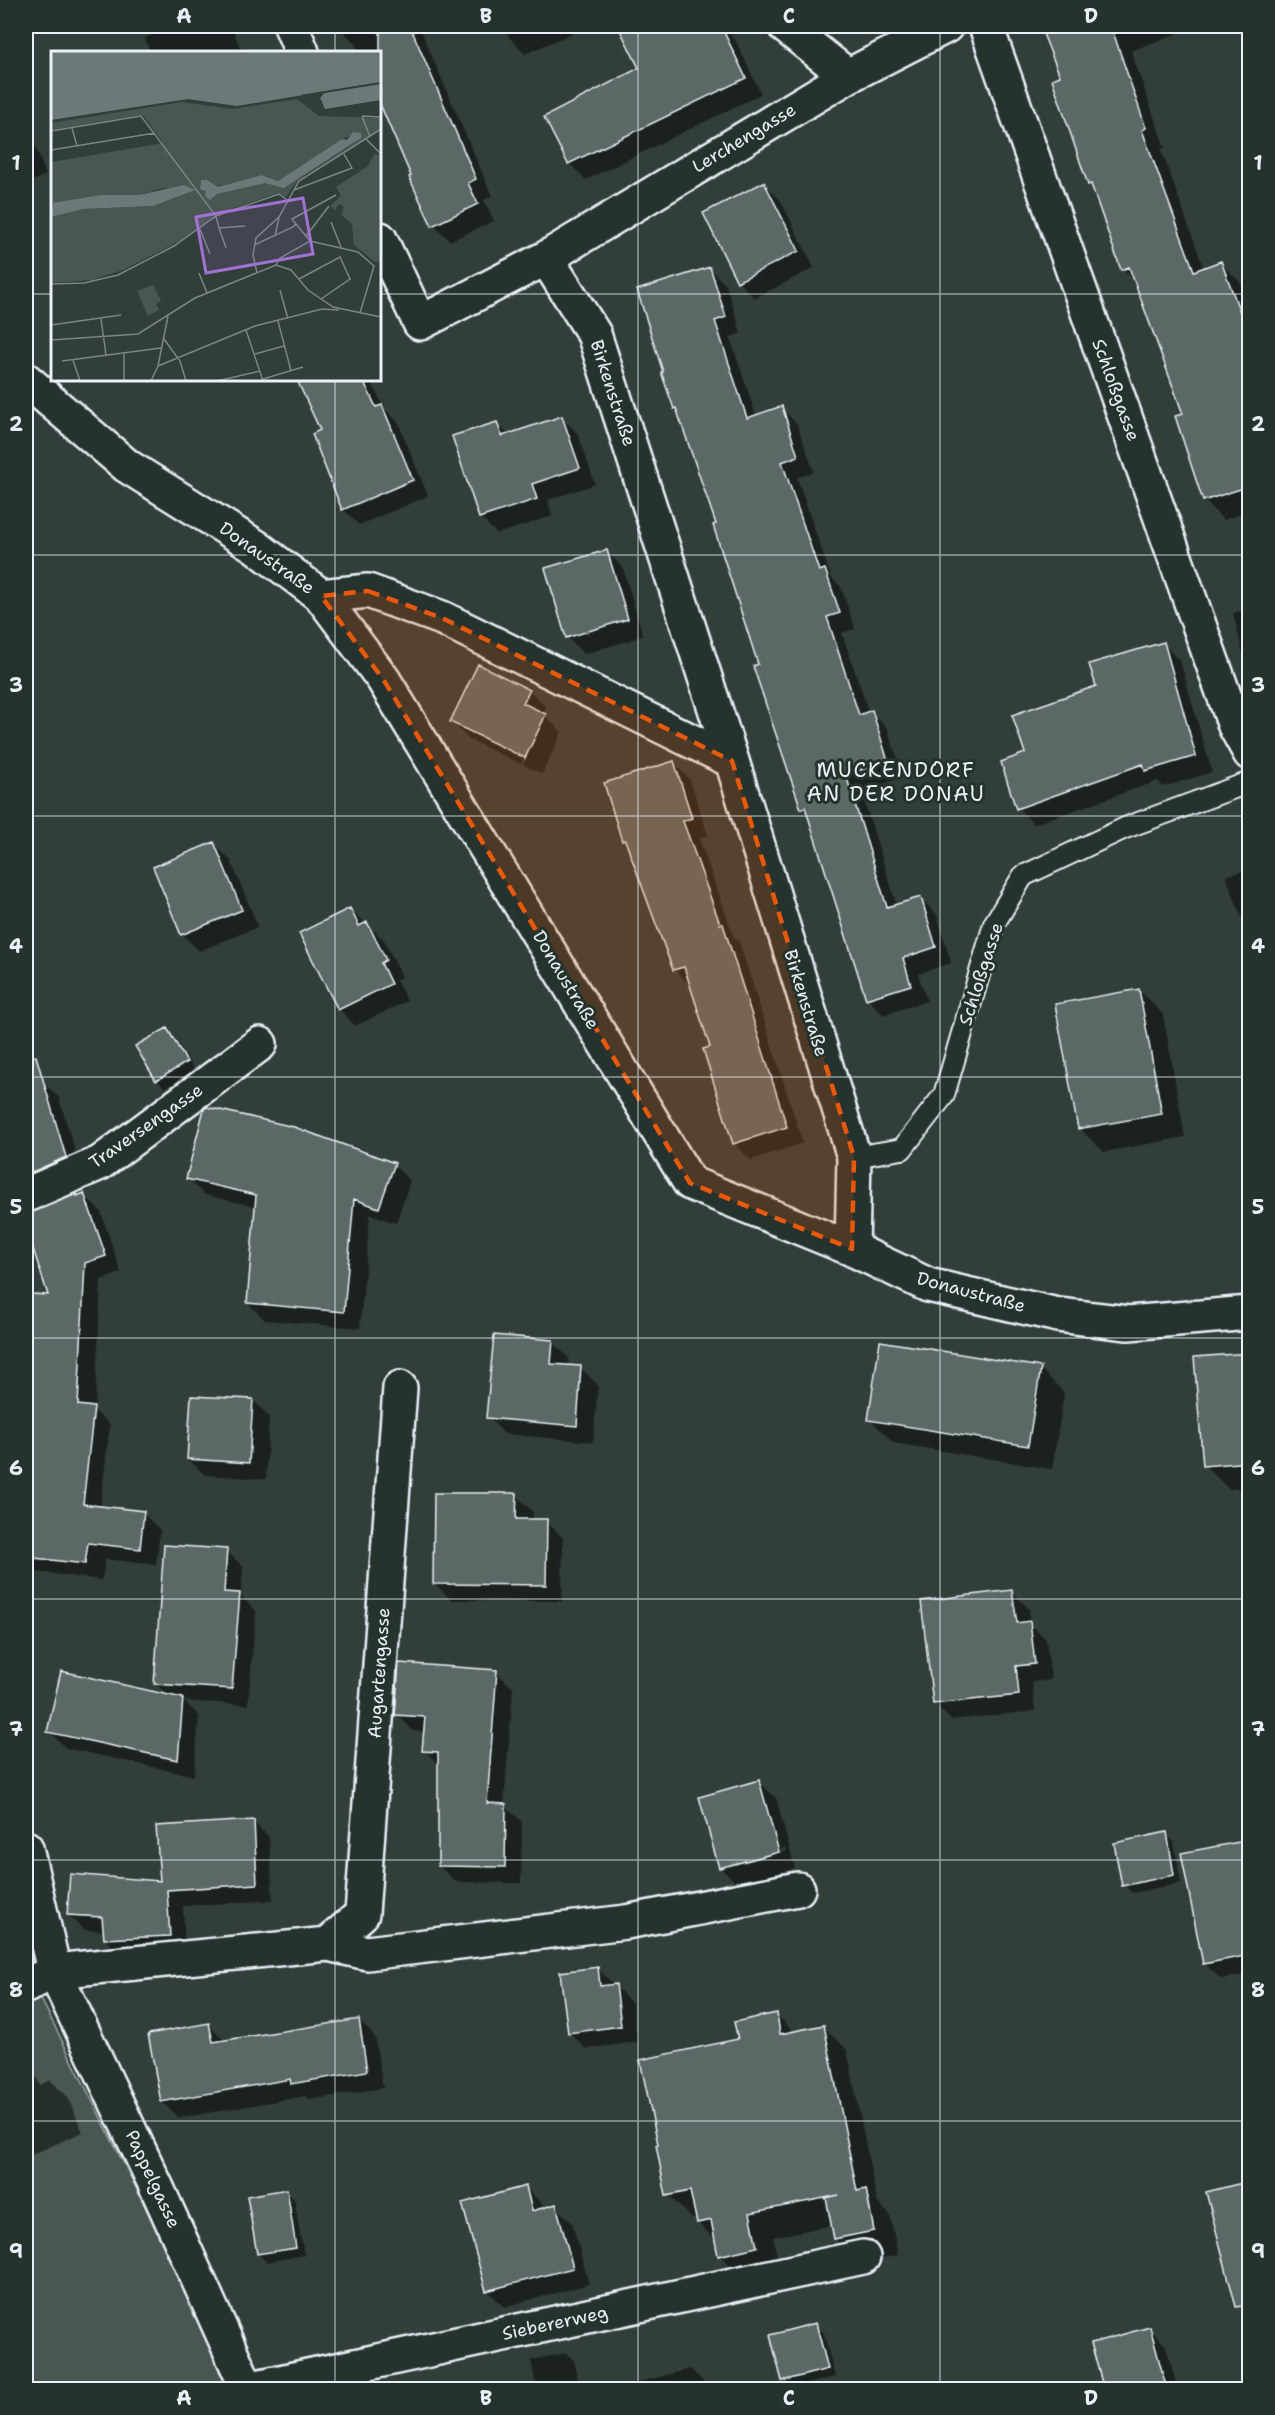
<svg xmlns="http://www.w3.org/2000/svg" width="1275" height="2415" font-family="'Shantell Sans',sans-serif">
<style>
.green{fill:#495651;stroke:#98a4a4;stroke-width:1.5}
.shadow{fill:#0007;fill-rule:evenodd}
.building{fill:#5c6865;stroke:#e8f1f8;stroke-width:1.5}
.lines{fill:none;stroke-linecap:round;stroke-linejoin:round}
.service-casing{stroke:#e8f1f8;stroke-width:24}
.minor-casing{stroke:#e8f1f8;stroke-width:38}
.service{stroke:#26332d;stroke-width:20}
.minor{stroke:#26332d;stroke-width:33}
.marked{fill:#e8590c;fill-opacity:0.2;stroke:#e8590c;stroke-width:4.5;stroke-dasharray:12 8;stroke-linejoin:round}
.grid{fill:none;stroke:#e8f1f8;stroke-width:1.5;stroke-opacity:0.55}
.labels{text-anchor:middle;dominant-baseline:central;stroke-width:6;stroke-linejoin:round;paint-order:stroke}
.street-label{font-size:18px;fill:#e8f1f8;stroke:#26332d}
.quarter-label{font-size:21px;letter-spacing:1.5px;fill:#e8f1f8;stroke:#26332d}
.inset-road{fill:none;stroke:#7b8685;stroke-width:1.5}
.view{fill:#a171d3;fill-opacity:0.15;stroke:#a171d3;stroke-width:3}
.inset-edge{fill:none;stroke:#e8f1f8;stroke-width:3}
.neatline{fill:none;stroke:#e8f1f8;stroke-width:2}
.grid-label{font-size:20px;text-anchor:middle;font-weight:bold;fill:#e8f1f8}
</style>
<rect width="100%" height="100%" fill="#323e39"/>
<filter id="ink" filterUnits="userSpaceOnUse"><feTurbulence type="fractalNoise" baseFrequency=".0167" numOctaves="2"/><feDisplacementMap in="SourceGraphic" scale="12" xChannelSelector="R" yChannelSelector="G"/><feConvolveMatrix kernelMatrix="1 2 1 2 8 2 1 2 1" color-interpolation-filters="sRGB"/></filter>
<g filter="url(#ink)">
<!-- green -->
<path class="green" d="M26 1969 237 2389H26Z"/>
<!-- shadow -->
<path class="shadow" d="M160 26H231L242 52H150L145 38 162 31Z
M338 26H419L492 196 484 200 494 221 450 241 433 225 380 100V52H359L355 43Z
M503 26H589L525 54 509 37Z
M717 26H720L736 41 761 94 586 180 569 163 546 117 641 69 693 37Z
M1042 26H1185L1186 30 1131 51 1165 148 1161 149 1204 269 1221 263 1240 282 1250 308V511L1223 520 1204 500 1184 415 1137 283 1123 269 1094 189 1089 184 1062 77Z
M26 121 46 175 26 183Z
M764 184 781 201 814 268 755 298 738 281Z
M710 269 726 285 741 333 730 337 756 416 781 408 797 424 814 472 797 478 831 577 841 587 855 629 842 633 869 713 871 712 887 728 904 777 861 791 897 906 921 899 937 915 951 963 918 974 927 1001 883 1015 867 998 809 815 802 808 718 525 679 412 675 408Z
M299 380H370L385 409 398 422 428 496 359 525 343 509 322 431Z
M562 418 578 434 595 484 548 500 552 516 497 534 480 517 497 423 509 435Z
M606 551 623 568 643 636 584 654 567 637Z
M1250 609V681L1233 613Z
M1163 644 1180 661 1212 772 1163 787 1158 781 1034 824 1018 808 1097 687Z
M530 691 546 707 543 714 562 732 542 774 523 765 545 720H541L521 764 468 739 452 722Z
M674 763 690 780 708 835 699 838 734 937 739 942 803 1143 751 1160 734 1143 712 1048 691 986 674 969 629 846 623 840Z
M214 844 231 861 258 927 199 951 182 934Z
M1250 869V939L1226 876Z
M350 909 384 940 402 977 396 980 407 1001 355 1026 339 1009Z
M1139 990 1163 1014 1185 1137 1104 1152 1079 1128Z
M167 1030 175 1038 194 1070 165 1088 157 1080Z
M42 1081 59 1098 82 1174 26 1196V1086Z
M394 1165 410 1181 396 1223 370 1214 360 1328 265 1320 248 1303 257 1207 205 1195 188 1179Z
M76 1195 78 1197 84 1195 101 1212 121 1273 101 1280 95 1411 110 1425 100 1508 143 1513 160 1530 156 1565 105 1559 102 1580 36 1572 26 1562V1334H29L50 1296 26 1222V1214H34Z
M552 1342 569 1358 568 1367 581 1368 598 1385 593 1442 504 1434 488 1417Z
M1250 1354V1488L1229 1489 1204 1465Z
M1040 1368 1064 1393 1052 1469 894 1443 870 1419Z
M253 1400 269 1417 266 1479 205 1475 188 1459Z
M516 1495 533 1512V1521H546L563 1538 562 1601 451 1600 434 1583Z
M226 1550 243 1567 241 1596 256 1611 248 1705 184 1701 199 1716 194 1776 66 1748 49 1731 169 1696 156 1684Z
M1012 1592 1029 1609 1030 1624 1046 1639 1051 1680 1032 1682 1035 1711 951 1720 935 1704Z
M496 1672 513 1688 504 1805 522 1822 521 1883 456 1882 439 1866 440 1766 424 1750 425 1732 413 1731 397 1714Z
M759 1782 776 1798 795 1868 737 1884 720 1867ZM786 1848 787 1851 729 1867V1864Z
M253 1822 269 1837 273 1900 183 1906 185 1951 121 1955 105 1939V1931L84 1930 68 1914 161 1882Z
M1166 1834 1174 1842 1181 1883 1132 1893 1124 1885Z
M1250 1842V1974L1221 1979 1204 1963Z
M598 1969 632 2003 637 2042 586 2049 569 2032Z
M777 2015 794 2032 823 2026 847 2050 877 2202 890 2215 898 2255 860 2263 835 2239 833 2225 773 2237 780 2271 744 2279 719 2255 716 2241 698 2223 697 2218 692 2219 668 2195 740 2040Z
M359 2020 375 2037 383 2088 309 2100 305 2096 179 2118 162 2102 208 2024 226 2042Z
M26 2062 33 2070 40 2085 50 2080 67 2096 83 2132 26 2157Z
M525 2187 542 2204 543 2209 555 2206 572 2223 589 2284 504 2307 487 2290Z
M286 2191 294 2199 304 2255 267 2262 258 2254Z
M815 2325 824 2333 835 2377 791 2388 783 2380Z
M1150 2329 1166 2346 1178 2390H1106Z
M566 2353 574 2361 580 2390H537L531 2360Z
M690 2369 707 2385 708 2390H629L628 2385Z"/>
<!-- building -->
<path class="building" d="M380 26H410L476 179 468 183 478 204 432 226 409 177 411 176 380 104Z
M618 26H721L746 78 568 164 544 117 639 68Z
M1040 26H1111L1146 128 1142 130 1194 271 1221 261 1250 339V486L1203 501 1175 416 1183 414 1129 267 1121 270 1091 184 1088 185 1052 79 1060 76Z
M764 182 799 251 737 282 703 213Z
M710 267 726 317 715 321 747 418 782 406 798 456 782 462 819 571 825 569 840 613 827 617 859 715 872 710 888 761 846 775 887 907 921 897 936 947 903 958 911 985 866 999 805 807 801 809 753 666 758 664 713 525 716 524 676 408 674 409 661 372H663L637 290Z
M297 380H363L376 407 382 405 413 480 342 510 312 434 320 430Z
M562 416 580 468 532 484 537 499 479 518 452 436 497 422 502 436Z
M607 550 628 619 566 638 545 568Z
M1164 642 1196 756 1145 771 1143 764 1016 809 1001 762 1025 753 1012 715 1096 686 1089 664Z
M478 664 530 690 523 703 546 714 525 758 450 722Z
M674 761 692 818 683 821 720 924H723L787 1127 733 1144 703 1049 710 1047 684 967 673 970 625 840 622 841 604 783Z
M214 842 242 910 181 935 153 867Z
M350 908 359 926 367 922 386 960 381 963 391 984 338 1010 299 933Z
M1139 989 1162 1114 1078 1129 1055 1004Z
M167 1028 187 1062 156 1081 135 1046Z
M36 1056 66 1157 26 1175V1058Z
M207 1107 294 1127 395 1163 379 1208 354 1199 344 1312 247 1303 256 1195 186 1179 204 1109Z
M84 1193 106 1256 85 1263 78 1405 94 1407 83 1504 144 1511 140 1549 88 1543 85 1564 26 1557V1333H27L29 1294 48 1295 26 1227V1213L33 1212 77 1194V1196Z
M494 1335 553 1340 551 1364 581 1366 577 1426 486 1418Z
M880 1341 1041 1367 1028 1446 868 1420Z
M1250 1353V1462L1203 1466 1194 1357Z
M191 1396 253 1399 249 1463 187 1459Z
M434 1493H517L516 1519H547L546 1585 433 1584Z
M164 1545 227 1549 224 1592 240 1593 232 1689 154 1684Z
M1012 1590 1017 1623 1030 1621 1035 1664 1016 1666 1019 1695 933 1704 921 1601Z
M399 1663 497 1670 487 1803 506 1804 505 1867 438 1866V1752L422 1751 425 1717 395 1715Z
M61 1671 183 1698 178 1760 47 1732Z
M759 1780 779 1852 719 1868 699 1797Z
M254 1820 257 1884 167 1890 170 1936 104 1939 102 1917 67 1915 70 1874 160 1881 156 1826Z
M1167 1832 1174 1875 1122 1886 1114 1843Z
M1250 1840V1955L1203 1964 1181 1853Z
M598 1967 600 1986 616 1984 621 2026 568 2033 560 1972Z
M777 2013 780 2034 824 2025 857 2191 866 2189 874 2231 834 2239 826 2198 839 2195 750 2213 757 2247 718 2256 711 2220 697 2223 690 2191 666 2196 656 2145 658 2144 640 2060 738 2039 734 2022Z
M359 2019 367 2071 291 2084 290 2079 161 2102 148 2034 209 2023 213 2042Z
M1250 2181V2305L1236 2307 1206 2192Z
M526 2186 532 2211 556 2204 573 2268 486 2291 462 2203Z
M287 2189 296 2248 257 2254 247 2196Z
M816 2323 828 2369 782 2381 770 2335Z
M1150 2327 1167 2390H1104L1091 2343Z"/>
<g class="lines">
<!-- service casing -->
<g class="service-casing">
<path id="service" d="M854 1157 902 1149 944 1095 994 924 1023 876 1125 828 1250 782"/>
</g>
<!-- minor casing -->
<g class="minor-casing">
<path id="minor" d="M291 26 302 52
M785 26 848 76
M986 26 1235 726 1250 753
M380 239 420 323 546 258 594 334 732 761 854 1157 852 1249
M546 258 848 76 946 26
M26 380 127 466 255 546 321 596 383 679 690 1183 852 1249 928 1285 1058 1315 1128 1323 1250 1313
M321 596 368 591 442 618 732 761
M26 1195 100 1163 260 1044
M26 1848 54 1971 157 2188 248 2390
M328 1944 367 1953 626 1922 798 1889
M26 1986 54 1971 328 1944 362 1914 400 1388
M247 2389 863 2257"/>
</g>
<!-- service -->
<use href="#service" class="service"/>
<!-- minor -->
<use href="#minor" class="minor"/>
</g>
</g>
<!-- marked area -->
<path class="marked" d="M368 591 442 618 732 761 854 1157 852 1249 690 1183 383 679 321 596Z"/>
<!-- grid -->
<path class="grid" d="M335 26V52M638 26V2390M940 26V2390M26 294H52M380 294H1250M335 380V2390M26 555H1250M26 816H1250M26 1077H1250M26 1338H1250M26 1599H1250M26 1860H1250M26 2121H1250"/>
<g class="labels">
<!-- street labels -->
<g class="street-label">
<text transform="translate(744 138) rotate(-31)">Lerchengasse</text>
<text transform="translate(1116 390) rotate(70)">Schloßgasse</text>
<text transform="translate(613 393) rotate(72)">Birkenstraße</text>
<text transform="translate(267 558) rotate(35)">Donaustraße</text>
<text transform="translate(981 974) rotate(-72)">Schloßgasse</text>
<text transform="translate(566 980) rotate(59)">Donaustraße</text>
<text transform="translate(806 1003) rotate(73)">Birkenstraße</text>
<text transform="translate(146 1126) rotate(-35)">Traversengasse</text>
<text transform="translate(971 1292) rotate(15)">Donaustraße</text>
<text transform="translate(379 1673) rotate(-86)">Augartengasse</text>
<text transform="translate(153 2179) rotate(65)">Pappelgasse</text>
<text transform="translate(555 2323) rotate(-12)">Siebererweg</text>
</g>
<!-- quarter labels -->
<g class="quarter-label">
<text x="896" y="770">MUCKENDORF<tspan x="896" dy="24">AN DER DONAU</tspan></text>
</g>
</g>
<!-- overview -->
<g transform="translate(51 51)">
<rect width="330" height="330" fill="#323e39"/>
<path d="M246 48 268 65 330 67V78L247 129 235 146 227 142 166 163 131 189 72 219 41 229 0 232V166L32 158 102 155 143 139 112 137 88 144H49L0 153V111L112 92 92 64 0 79V72L131 51 182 58ZM309 82 303 92 233 137 214 131 166 143 149 138 150 129 167 136 209 124 227 130 291 88ZM323 103 330 104V210L324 211 303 194 301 173 290 164 293 156 288 153 284 159 279 155 290 145 285 136 317 115ZM102 234 110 250 105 253 108 259 97 265 86 240Z" fill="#495651" fill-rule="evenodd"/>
<path d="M0 0H330V31L186 55 137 48 0 69ZM330 33V49L274 58 269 47 273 42ZM302 81 310 82V87L233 137 214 132 166 143 159 149 154 145 155 140 149 138 150 129H156L167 136 210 124 227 130 291 88 296 89ZM133 134 144 139 102 155 32 158 0 166 2 152 49 144H88Z" fill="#6d7978"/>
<path d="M330 31 273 42 269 47 275 61 266 48 268 44H249Z" fill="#323e39"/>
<path class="inset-road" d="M311 65 319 86M311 65 330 66M21 77 26 95M0 80 90 65 165 165 168 177 194 175M315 88 330 103M0 99 104 82M243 139 301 117 293 103M280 171 290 196M245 173 259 190M148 176 159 203M168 177 175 197M224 185 228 167M255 185 278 155M203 194 242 176 245 173 241 168 285 144M225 214 229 207 259 190 307 201 323 215 309 262M148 222 156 242M206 222 202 204 205 187 228 166 248 130 330 78M248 228 289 206 299 228 270 248M0 233 33 232 67 224 123 195 165 165 228 143 236 149M229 239 237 268M50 268 55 304M227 270 240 320M0 274 70 264M195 279 212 330M113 288 129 310 135 330M0 289 87 283 144 247 225 214 240 219 257 239 282 256 330 266M73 302V330M204 303 233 295M22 309 29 330M11 310 110 297M107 315 204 275 271 258 288 259M212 328 252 316M100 330 107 315 117 265M166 330 209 320"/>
<path class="view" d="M252 147 262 203 155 222 145 166Z"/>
<rect width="330" height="330" class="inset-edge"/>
</g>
<!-- margin -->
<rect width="1275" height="2415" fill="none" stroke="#26332d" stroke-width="66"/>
<rect x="33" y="33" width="1209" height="2349" class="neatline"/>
<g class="grid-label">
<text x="184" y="23">A</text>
<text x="486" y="23">B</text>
<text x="789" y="23">C</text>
<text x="1091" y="23">D</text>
<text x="16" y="170">1</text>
<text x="1258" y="170">1</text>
<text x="16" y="431">2</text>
<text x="1258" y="431">2</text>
<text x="16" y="692">3</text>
<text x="1258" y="692">3</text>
<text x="16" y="953">4</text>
<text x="1258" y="953">4</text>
<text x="16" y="1214">5</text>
<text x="1258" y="1214">5</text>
<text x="16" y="1475">6</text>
<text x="1258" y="1475">6</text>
<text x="16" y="1736">7</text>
<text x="1258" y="1736">7</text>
<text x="16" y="1997">8</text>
<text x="1258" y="1997">8</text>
<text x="16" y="2258">9</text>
<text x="1258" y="2258">9</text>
<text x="184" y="2405">A</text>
<text x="486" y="2405">B</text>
<text x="789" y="2405">C</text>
<text x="1091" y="2405">D</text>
</g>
</svg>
